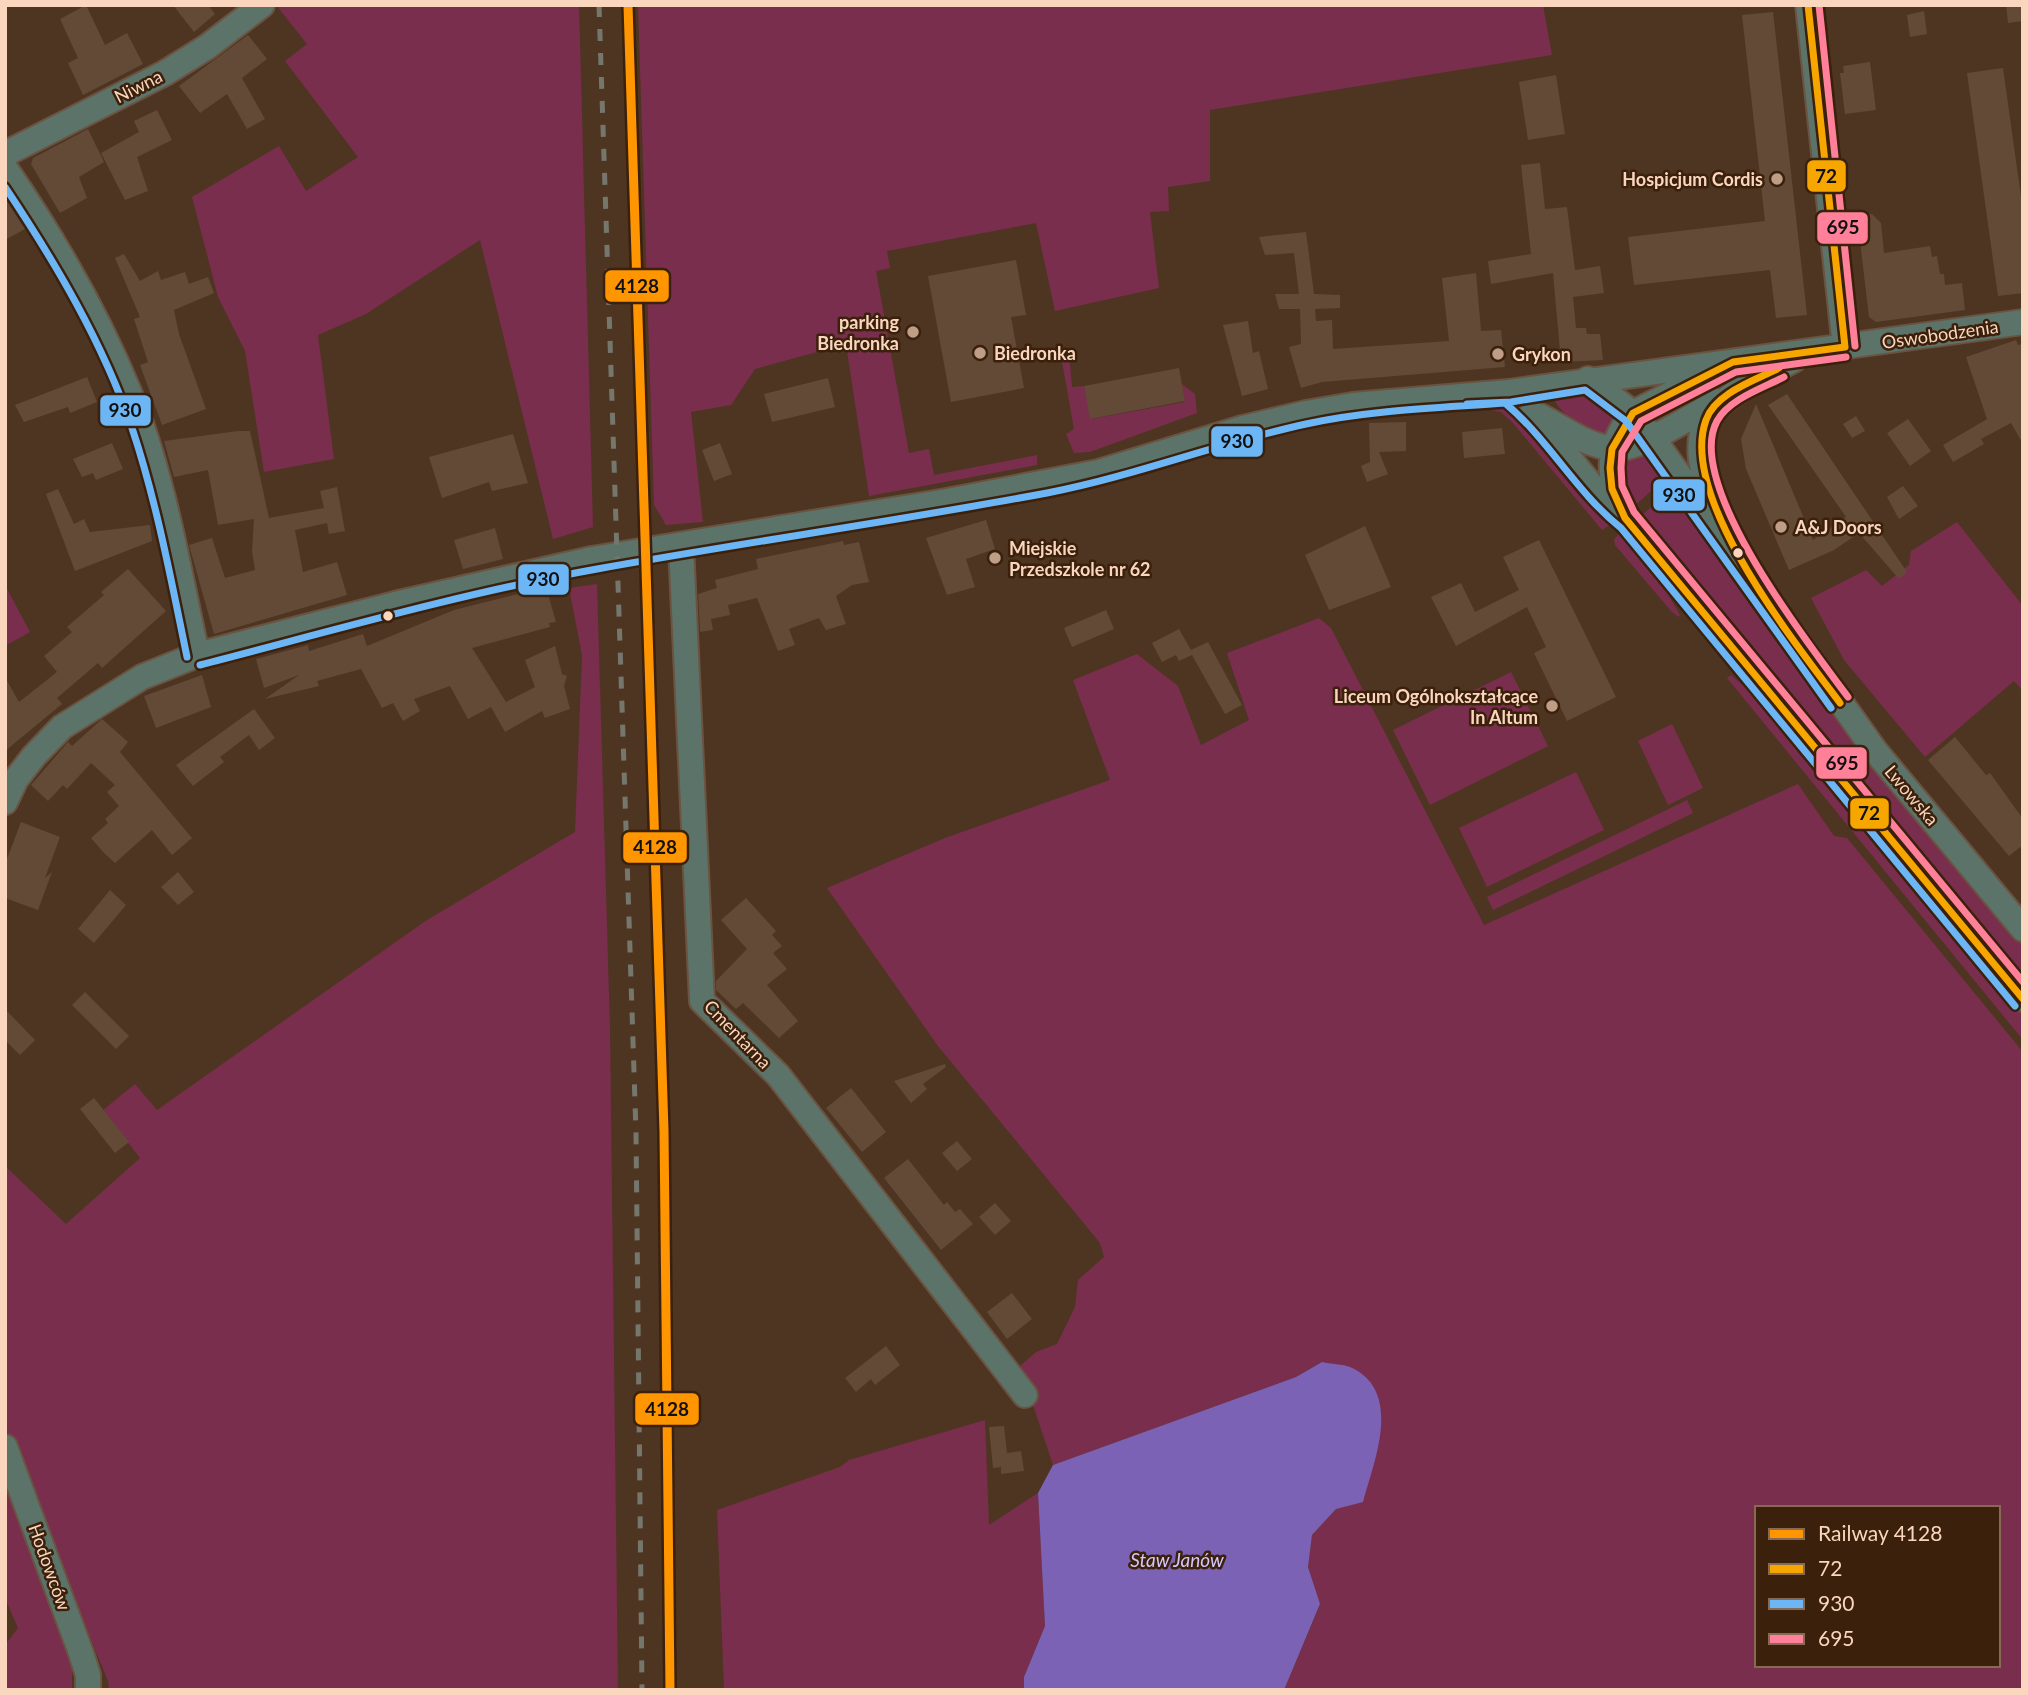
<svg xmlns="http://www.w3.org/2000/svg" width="2028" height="1695" font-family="Lato,sans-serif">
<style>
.green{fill:#7a2e4d;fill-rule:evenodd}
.water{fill:#7c62b5}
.building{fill:#634a36}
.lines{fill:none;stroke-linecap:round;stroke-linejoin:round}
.minor-casing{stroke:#6a5341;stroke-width:28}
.minor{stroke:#5c7369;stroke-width:24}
.rail{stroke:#76776c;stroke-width:5;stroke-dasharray:12 12;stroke-linecap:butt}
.bus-1-casing{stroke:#3b200c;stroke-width:12}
.bus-2-casing{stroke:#3b200c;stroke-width:12}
.bus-3-casing{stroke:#3b200c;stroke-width:12}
.bus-1{stroke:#f7a600;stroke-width:7}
.bus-2{stroke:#6db6f5;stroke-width:7}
.bus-3{stroke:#ff8098;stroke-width:7}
.rail-1-casing{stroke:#3b200c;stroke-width:14}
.rail-1{stroke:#ff9500;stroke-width:9}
.poi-dot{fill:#be9e87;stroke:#3b200c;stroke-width:2.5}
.bus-dot{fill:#fbd6be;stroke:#3b200c;stroke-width:2.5}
.labels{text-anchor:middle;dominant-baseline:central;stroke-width:5;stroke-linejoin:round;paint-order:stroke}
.street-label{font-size:18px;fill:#fbd6be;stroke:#3b200c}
.poi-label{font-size:18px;font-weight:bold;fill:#fbd6be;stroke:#3b200c;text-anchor:start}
.water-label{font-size:19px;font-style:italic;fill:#d2c7f8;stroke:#3b200c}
.line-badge{stroke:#3b200c;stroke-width:2.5}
.pale-badge-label{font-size:19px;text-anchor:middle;font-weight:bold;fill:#111}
</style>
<rect width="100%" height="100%" fill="#4e3521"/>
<!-- green -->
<path class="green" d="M276 5H579L593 527 553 539 480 240 366 314 318 335 334 459 264 472 245 351 218 297 192 197 279 146 306 191 358 157 285 61 307 44Z
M638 5H1543L1552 55 1210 110V181L1168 187 1169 211 1150 212 1159 288 1055 311 1036 223 887 251 890 268 876 271 909 453 929 449 934 475 1037 455V465L869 496 846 344 755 369 731 405 691 412 703 522 666 525 654 505Z
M1060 350 1069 352 1072 387 1084 386 1091 419 1185 402 1182 384 1195 394 1197 413 1090 452 1074 453 1066 434 1074 429Z
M1737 373 1741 379 1655 426 1648 415Z
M1582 389 1621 410 1610 436C1587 433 1567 420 1554 400V393Z
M1493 404 1526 417 1615 522 1602 530 1513 423 1501 412 1491 410Z
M1651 452 1669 475 1632 508 1623 487 1624 461Z
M1676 485 1837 719 2023 945V982L1639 518Z
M1957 522 2023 606V691L2014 681 1925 757 1844 660 1811 598 1866 570 1882 586 1909 565 1911 551Z
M1621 532 1655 572 1680 615 1678 617 1671 611 1615 545 1614 539Z
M597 584 610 1029 618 1690H109L108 1681 19 1466 5 1425V1166L66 1224 140 1158 103 1110 135 1084 157 1110 427 920 575 832 582 655 569 588Z
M5 585 30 632 5 646Z
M1319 618 1331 628 1484 925 1798 784 1834 836 1847 838 2023 1052V1690H1284L1320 1605 1308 1567 1312 1535 1336 1509 1322 1362 1296 1377 1053 1465 1020 1366 1036 1352 1057 1344 1075 1307 1078 1280 1104 1257 1100 1243 938 1046 827 888 945 838 1110 780 1073 680 1137 654 1178 686 1201 745 1249 720 1227 653ZM1757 1508H1998V1665H1757Z
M1511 672 1548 746 1430 805 1393 730Z
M1731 675 1768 708 2023 1015V1040L1727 678Z
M1672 724 1703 788 1668 805 1638 741Z
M1576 772 1604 830 1487 887 1459 828Z
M1687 800 1693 813 1493 910 1487 897Z
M985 1420 989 1525 1038 1493 1045 1626 1024 1677V1690H724L717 1510 840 1467 849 1460Z
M5 1483 72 1659V1690H5V1645L18 1628 5 1598Z"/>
<!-- water -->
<path class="water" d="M1322 1362C1331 1364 1342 1364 1350 1367 1404 1391 1374 1461 1363 1502L1336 1509 1312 1535 1308 1567 1320 1604 1284 1690H1024V1677L1045 1626 1038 1493 1053 1465 1296 1377Z"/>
<!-- building -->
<path class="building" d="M86 5 105 45 127 33 143 64 83 95 68 63 78 58 60 19Z
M173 5H208L215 14 194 32Z
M2006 5H2023V21L2008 23Z
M1924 11 1927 34 1910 37 1907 15Z
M1773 12 1807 315 1776 318 1770 270 1634 285 1628 237 1765 221 1742 15Z
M248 35 267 59 242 78 265 119 247 129 227 94 200 113 179 86Z
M1870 62 1876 110 1845 114 1840 73H1844L1843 66Z
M2003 68 2023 211V293L1998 296 1967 73Z
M1556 75 1565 134 1528 140 1519 82Z
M157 110 172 140 137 157 148 191 125 200 101 153 139 132 134 121Z
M88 129 104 162 79 177 87 198 60 213 31 164 33 158Z
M1540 163 1545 209 1567 207 1575 270 1600 266 1604 293 1573 297 1576 328H1586L1587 334H1600L1603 360 1561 362 1553 273 1491 284 1488 261 1531 254 1521 165Z
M5 198 25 229 5 240Z
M1872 214 1881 223 1884 253 1930 246 1932 257 1937 256 1940 274H1944L1945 285 1962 283 1965 310 1876 322 1869 317 1857 216Z
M1306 232 1314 294 1340 295V308L1315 309 1316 321 1332 320 1333 349 1449 341 1442 278 1476 273 1481 331 1501 330 1505 367 1322 382 1301 388 1289 347 1301 344 1300 309H1279L1275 294H1299L1294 253 1265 255 1259 237Z
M124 254 140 281 158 271 161 280 185 272 189 284 208 277 214 293 174 310 179 334 206 409 162 425 140 365 148 362 134 319 140 317 115 258Z
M1016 260 1026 315 1011 317 1024 388 951 402 928 276Z
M1248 321 1253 353 1259 351 1268 389 1242 396 1223 325Z
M2016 340 2018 345 2023 344V444L2011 423 1981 439 1984 444 1953 462 1943 445 1987 419 1966 357Z
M1179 368 1185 401 1090 419 1084 386Z
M87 377 97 402 70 413 68 407 24 422 15 405Z
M828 378 835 407 772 422 764 394Z
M1787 394 1907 572 1899 579 1859 533 1834 550 1789 570 1746 469 1741 439 1756 404 1813 540 1846 517 1768 405Z
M1856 416 1865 431 1852 438 1843 424Z
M1908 419 1931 451 1910 466 1887 433Z
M1406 422V451L1379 452 1388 474 1367 482 1361 466 1370 462 1369 423Z
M1502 428 1505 454 1464 458 1462 432Z
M238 431H250L269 518 324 508 320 491 337 487 345 531 329 534 327 523 295 530 303 572 337 562 347 595 214 634 189 545 212 538 225 578 255 570 252 551 254 519 218 525 208 470 174 477 164 441Z
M513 434 528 483 492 491 489 482 442 498 429 457Z
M112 443 123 469 96 480 93 473 82 477 73 459Z
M720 443 732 474 714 481 702 450Z
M1903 486 1918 506 1899 519 1887 497Z
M58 489 74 524 84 519 90 532 150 525 152 541 75 571 46 494Z
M986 520 995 549 966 559 975 587 947 595 926 538Z
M1365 526 1391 587 1329 610 1305 555Z
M495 528 503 559 463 569 454 540Z
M1539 540 1616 697 1567 721 1534 653 1546 647 1527 607 1456 646 1431 597 1461 583 1475 612 1519 590 1503 557Z
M843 541 844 545 859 542 869 582 852 585 836 596 846 624 826 630 819 618 789 629 795 645 778 651 757 598 728 605 730 615 711 619 713 630 700 632 698 594 717 588 715 580 758 569 756 559Z
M128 569 166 611 102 668 98 663 57 698 62 704 5 751V677L19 702 57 672 44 656 72 632 67 627 104 595 101 592Z
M546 587 556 622 549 623 550 627 472 648 506 702 535 687 525 660 555 646 562 674 567 676 564 686 570 709 545 718 542 711 505 732 491 707 468 719 450 686 414 699 420 711 403 721 393 703 382 708 361 669 317 681 319 686 265 699 299 675 264 688 256 659 308 645 309 651 363 634 367 646 454 610Z
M1106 610 1114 629 1072 647 1064 628Z
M1179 629 1191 650 1208 642 1242 705 1225 714 1192 655 1179 661 1176 655 1162 662 1152 643Z
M202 675 211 707 156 728 144 696Z
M254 709 275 738 259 750 249 735 220 757 224 762 193 786 176 765Z
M102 719 128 742 120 752 192 838 172 855 152 830 115 863 104 853 91 838 108 823 105 819 119 806 107 792 115 785 91 763 67 789 63 785 48 801 31 785 68 742 72 746Z
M1955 737 1986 775 1990 773 2023 819V845L2009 856 1928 760Z
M21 822 60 837 45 878 52 872 38 910 5 898V864Z
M178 872 194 892 178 905 161 887Z
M110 890 126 905 94 943 78 929Z
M746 898 776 931 772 935 782 946 773 953 787 969 767 985 798 1021 779 1038 743 1003 736 1009 716 990V981L747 949 721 920Z
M85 992 129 1036 116 1049 72 1005Z
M5 1009 35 1040 20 1055 5 1040Z
M945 1064 946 1067 923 1084 927 1089 911 1103 894 1081Z
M851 1088 886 1132 862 1152 826 1108Z
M94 1098 129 1142 115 1153 80 1109Z
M957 1141 972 1159 957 1171 942 1153Z
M908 1159 944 1205 947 1202 955 1212 960 1209 973 1224 941 1250 884 1178Z
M995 1203 1011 1221 995 1235 979 1217Z
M1012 1293 1032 1319 1007 1339 987 1312Z
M886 1346 900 1365 875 1385 871 1379 856 1392 845 1378Z
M1004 1426 1007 1453 1021 1451 1024 1471 1001 1474V1467L993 1468 989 1427Z"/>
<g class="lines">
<!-- minor casing -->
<g class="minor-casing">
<path id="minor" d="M1808 5 1845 347
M5 154 165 73 207 47 262 5
M5 168C53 238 97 314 129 392 162 471 179 571 197 655
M1588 379 1633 413 1652 437 1876 752 2023 929
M1532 412 1604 501 1628 521 2023 999
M1540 416C1562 427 1584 444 1609 448 1637 454 1693 414 1719 401
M1623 514C1607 477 1606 446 1633 413L1718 370
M1718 515C1675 413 1714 404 1795 359
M681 545 702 1001 778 1075 1025 1395
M5 802 16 779 34 756 62 727 142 677 197 655 395 604 592 559 947 501 1099 472 1243 428 1306 413 1353 405 1509 392 2023 322
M5 1447 81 1653 88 1675V1690"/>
</g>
<!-- minor -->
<use href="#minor" class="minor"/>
<!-- rail -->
<path class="rail" d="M599 5 636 1133 642 1690"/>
<!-- bus-1 casing -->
<g class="bus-1-casing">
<path id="bus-1" d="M1808 5 1845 347
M1845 347 1733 362 1633 413 1612 449 1610 468 1612 489 1625 518 2023 999
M1779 368C1756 380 1715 393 1706 420 1678 497 1795 643 1840 703"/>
</g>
<!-- bus-2 casing -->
<g class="bus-2-casing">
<path id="bus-2" d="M5 187C55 262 103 343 132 428 157 503 171 580 187 657
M1467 404 1511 402 1585 390 1626 421 1831 708
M200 665C331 631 463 593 597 569 747 542 897 521 1047 493 1135 476 1218 443 1306 424 1371 410 1439 408 1505 403 1549 440 1576 492 1621 528L2015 1006"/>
</g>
<!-- bus-3 casing -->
<g class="bus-3-casing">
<path id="bus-3" d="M1819 5 1855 346
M1846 357 1736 372 1641 421 1622 452 1621 468 1622 486 1634 512 2023 982
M1784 377C1763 388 1729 399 1717 421 1683 484 1810 646 1848 697"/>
</g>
<!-- bus-1 -->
<use href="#bus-1" class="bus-1"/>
<!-- bus-2 -->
<use href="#bus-2" class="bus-2"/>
<!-- bus-3 -->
<use href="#bus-3" class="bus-3"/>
<!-- rail-1 casing -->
<g class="rail-1-casing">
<path id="rail-1" d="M628 5 664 1131 670 1690"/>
</g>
<!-- rail-1 -->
<use href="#rail-1" class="rail-1"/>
</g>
<!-- markers -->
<g class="poi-dot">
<circle cx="1777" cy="179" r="7"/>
<circle cx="913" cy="332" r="7"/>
<circle cx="980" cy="353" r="7"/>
<circle cx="1498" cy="354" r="7"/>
<circle cx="1781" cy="527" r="7"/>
<circle cx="995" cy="558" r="7"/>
<circle cx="1552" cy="706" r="7"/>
</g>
<g class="bus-dot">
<circle cx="1738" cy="553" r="6"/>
<circle cx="388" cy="616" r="6"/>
</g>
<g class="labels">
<!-- street labels -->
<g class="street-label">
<text transform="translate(138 86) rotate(-27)">Niwna</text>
<text transform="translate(1940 334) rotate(-8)">Oswobodzenia</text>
<text transform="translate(1912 795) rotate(50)">Lwowska</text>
<text transform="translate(738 1034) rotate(46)">Cmentarna</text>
<text transform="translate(50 1567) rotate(70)">Hodowców</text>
</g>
<!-- poi labels -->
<g class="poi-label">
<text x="1763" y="179" text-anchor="end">Hospicjum Cordis</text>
<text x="899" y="322" text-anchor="end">parking<tspan x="899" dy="21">Biedronka</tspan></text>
<text x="994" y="353">Biedronka</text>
<text x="1512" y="354">Grykon</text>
<text x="1795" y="527">A&amp;J Doors</text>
<text x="1009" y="548">Miejskie<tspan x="1009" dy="21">Przedszkole nr 62</tspan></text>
<text x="1538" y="696" text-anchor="end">Liceum Ogólnokształcące<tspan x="1538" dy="21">In Altum</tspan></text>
</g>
<!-- water labels -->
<g class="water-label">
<text x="1177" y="1559">Staw Janów</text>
</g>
</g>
<g class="line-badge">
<rect x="1806" y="159" width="41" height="34" rx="7" fill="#f7a600"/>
<rect x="1816" y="211" width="53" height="34" rx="7" fill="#ff8098"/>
<rect x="604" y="269" width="66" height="34" rx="7" fill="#ff9500"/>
<rect x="99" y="394" width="53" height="33" rx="7" fill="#6db6f5"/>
<rect x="1210" y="425" width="54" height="33" rx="7" fill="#6db6f5"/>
<rect x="1652" y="478" width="54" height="34" rx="7" fill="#6db6f5"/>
<rect x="517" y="563" width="53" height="33" rx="7" fill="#6db6f5"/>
<rect x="1815" y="746" width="53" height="34" rx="7" fill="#ff8098"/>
<rect x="1849" y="797" width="41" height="33" rx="7" fill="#f7a600"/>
<rect x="622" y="831" width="66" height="33" rx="7" fill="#ff9500"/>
<rect x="634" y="1392" width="66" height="34" rx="7" fill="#ff9500"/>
</g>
<g class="pale-badge-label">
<text x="1826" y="183">72</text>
<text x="1843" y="234">695</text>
<text x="637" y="293">4128</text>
<text x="125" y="417">930</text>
<text x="1237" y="448">930</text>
<text x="1679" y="502">930</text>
<text x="543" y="586">930</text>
<text x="1842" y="770">695</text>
<text x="1869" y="820">72</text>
<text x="655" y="854">4128</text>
<text x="667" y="1416">4128</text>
</g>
<!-- border -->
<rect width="2028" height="1695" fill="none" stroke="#fbd6be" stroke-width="14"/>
<!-- legend -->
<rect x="1755" y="1506" width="245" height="161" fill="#3b200c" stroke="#886953" stroke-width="2"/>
<rect x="1769" y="1529" width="35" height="10" fill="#ff9500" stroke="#886953" stroke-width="2"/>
<text x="1818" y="1541" font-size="21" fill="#fbd6be">Railway 4128</text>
<rect x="1769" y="1564" width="35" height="10" fill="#f7a600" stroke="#886953" stroke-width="2"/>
<text x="1818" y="1576" font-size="21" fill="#fbd6be">72</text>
<rect x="1769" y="1599" width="35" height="10" fill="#6db6f5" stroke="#886953" stroke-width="2"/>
<text x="1818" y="1611" font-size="21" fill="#fbd6be">930</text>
<rect x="1769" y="1634" width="35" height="10" fill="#ff8098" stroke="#886953" stroke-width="2"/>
<text x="1818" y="1646" font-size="21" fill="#fbd6be">695</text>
</svg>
